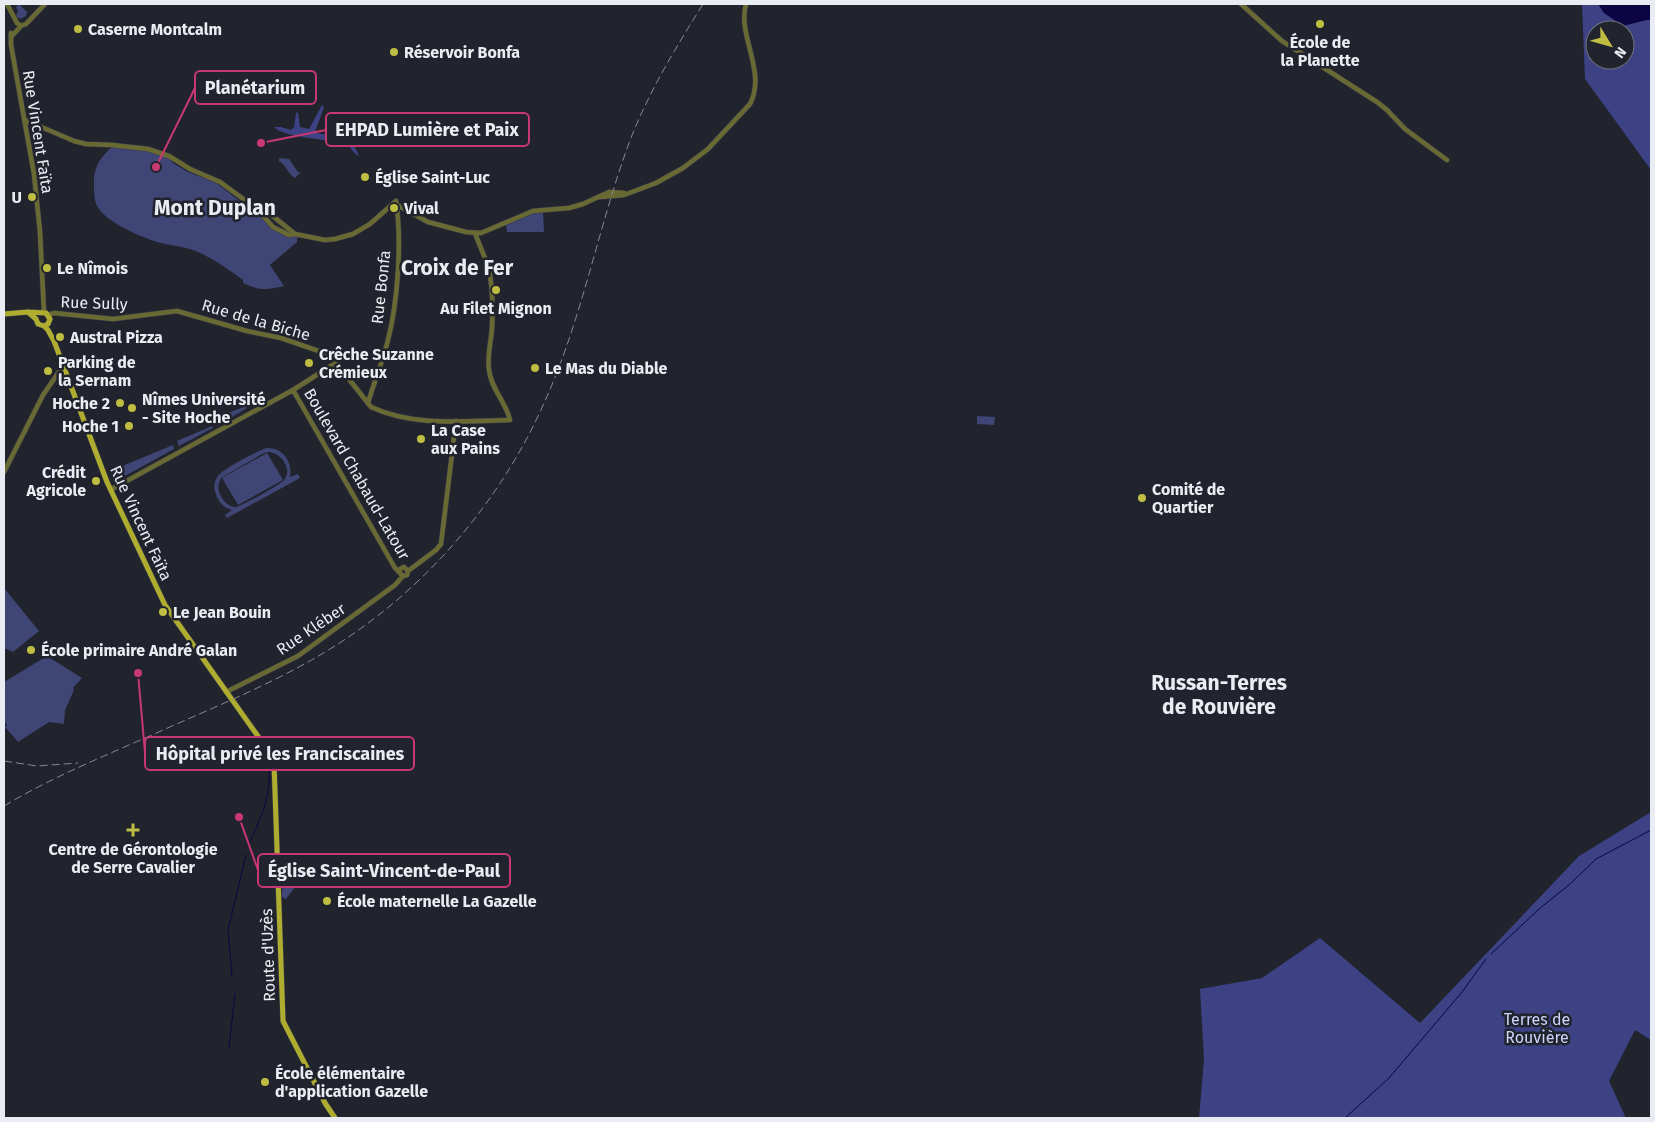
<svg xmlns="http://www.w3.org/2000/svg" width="1655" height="1122" font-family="'Fira Sans',sans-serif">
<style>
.green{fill:#3f4574;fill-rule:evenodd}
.forest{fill:#3c4283;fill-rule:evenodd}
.water{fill:#0d0543}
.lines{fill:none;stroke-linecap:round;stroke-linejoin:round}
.stream{stroke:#0d0543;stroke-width:1}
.minor-casing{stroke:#3d3f49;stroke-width:5.5}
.major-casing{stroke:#3d3f49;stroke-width:6}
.minor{stroke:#686933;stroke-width:4.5}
.major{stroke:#aead2f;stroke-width:5}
.rail{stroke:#878992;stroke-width:1;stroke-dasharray:8 4;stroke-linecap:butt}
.poi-dot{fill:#bfbe42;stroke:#21232d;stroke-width:2}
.labels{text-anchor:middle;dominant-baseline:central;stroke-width:5;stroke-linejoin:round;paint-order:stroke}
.poi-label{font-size:16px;font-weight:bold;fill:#eaecf3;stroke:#21232d;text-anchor:start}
.street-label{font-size:16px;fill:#eaecf3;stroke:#21232d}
.park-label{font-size:16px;fill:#cdd5fc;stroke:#21232d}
.district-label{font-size:21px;font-weight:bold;fill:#eaecf3;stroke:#21232d}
.leader{fill:none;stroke:#c83872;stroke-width:2}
.callout-dot{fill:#c83872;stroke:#21232d;stroke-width:2}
.callout{fill:#21232d;stroke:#c83872;stroke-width:2}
.callout-label{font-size:18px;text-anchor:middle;font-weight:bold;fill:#eaecf3}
</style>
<rect width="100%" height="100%" fill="#21232d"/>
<!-- green -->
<path class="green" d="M19 4 27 12 26 16 20 19 16 16 18 11 16 7Z
M113 146 154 152 169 158 173 163 188 172 215 182 237 199 253 208 276 231 287 236 299 237 297 239V242L270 265 284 286C266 290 260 291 243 283V280C231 271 205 253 190 249 179 246 168 245 157 242 139 236 104 222 96 204 94 198 94 192 94 185 93 167 100 158 113 146Z
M279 158 289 159 298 172H301L295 178C288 174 286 165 279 161Z
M543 212 544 232H507L506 225 524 217 530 213Z
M246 406 247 408 217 426 215 418Z
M977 416 995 417 994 425 977 424Z
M212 426 213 428 179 446 177 441Z
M173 445 174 449 114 482 110 473 115 469Z
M266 448C283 447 293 462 290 477L298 474 300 478 227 518 225 515 232 510C224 508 218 502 216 494 213 488 214 481 218 476 224 468 256 452 266 448ZM269 452C281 453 293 469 284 480 280 485 242 506 236 507 229 507 224 502 221 496 217 490 218 484 221 478L264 453Z
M267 453 283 480 238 505 222 478Z
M4 588 39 631 13 652 4 648Z
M47 656 82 678 73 688 74 690 65 710 64 724 49 722 18 742 5 727 7 725 4 720V682Z
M291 875 301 879 286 899 282 897V889H283V887L282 886 281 876Z"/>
<!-- forest -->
<path class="forest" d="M1582 4H1651V170L1585 79ZM1595 30H1625V60H1595Z
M322 105 324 107 315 132C322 135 325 134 331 135 345 136 355 144 359 156 353 154 352 147 345 144 329 139 284 138 274 127H281L291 130 294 127 296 113 298 112 300 127 309 129Z
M1651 812V1040L1635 1030 1609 1081 1625 1116 1624 1118H1199L1204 1059 1200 989 1262 978 1320 938 1420 1023 1579 856Z"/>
<!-- water -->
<path class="water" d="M1598 4H1651V20H1647L1623 26 1604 13Z"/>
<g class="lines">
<!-- stream -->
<path class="stream" d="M249 844C261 817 276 788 266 758
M1491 954 1539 909 1570 884 1596 859 1651 830
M232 976 228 930 246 855
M229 1047 235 994
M1345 1118 1389 1078 1462 992 1486 959"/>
<!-- minor casing -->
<g class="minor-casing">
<path id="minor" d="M7 4 17 23 21 26
M1241 4 1282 41 1377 102 1387 110 1405 129 1447 160
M11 33V45L34 174 40 232 44 312
M11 37 21 26 26 24 45 4
M25 120 74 141 86 144 112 145 148 149 169 156 190 169 220 182 257 209 273 227 289 235 295 234 325 240 335 239 353 234 370 224 396 201C402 241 398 301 388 340 383 361 374 382 368 403
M600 197 624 195 656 183 683 168 708 149 750 104C767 71 737 36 746 4
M256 205 269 213 295 234
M397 205 428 222 466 232 481 233 533 211 569 208 583 204 609 192 624 193
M48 315 54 313 113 319 177 311 247 331 281 338 336 357 337 364 371 407C414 427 464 421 510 420 506 402 491 389 489 370 487 356 491 342 492 328 493 308 493 285 488 266 484 255 479 244 475 233
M293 390 395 568 403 576 407 575 408 571 436 550 441 544 456 421
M4 472 43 395 63 366
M112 489 293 390 337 362
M399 572 400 569 404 567 408 571
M226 692 298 656 395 585 403 576"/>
</g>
<!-- major casing -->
<g class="major-casing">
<path id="major" d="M28 312 36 319 38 324 44 326 48 330 54 341 107 482 165 605 267 749 274 763 283 1021 325 1103 335 1118
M4 314 28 312 46 313 50 319 48 324 44 326"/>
</g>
<!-- minor -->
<use href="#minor" class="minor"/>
<!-- major -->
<use href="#major" class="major"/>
<!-- rail -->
<path class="rail" d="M4 761 37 766 78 763
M4 806C57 774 115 752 172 726 220 705 270 684 315 658 416 600 498 508 545 401 582 319 598 228 629 143 648 93 675 49 703 4"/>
</g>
<!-- markers -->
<g class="poi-dot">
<circle cx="1320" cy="24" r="5"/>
<circle cx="78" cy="29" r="5"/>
<circle cx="394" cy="52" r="5"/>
<circle cx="365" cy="177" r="5"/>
<circle cx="32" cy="197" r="5"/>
<circle cx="394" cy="208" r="5"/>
<circle cx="47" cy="268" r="5"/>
<circle cx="496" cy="290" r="5"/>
<circle cx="60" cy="337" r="5"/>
<circle cx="309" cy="363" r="5"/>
<circle cx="535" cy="368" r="5"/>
<circle cx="48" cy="371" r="5"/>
<circle cx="120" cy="403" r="5"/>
<circle cx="132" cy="408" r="5"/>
<circle cx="129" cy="426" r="5"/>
<circle cx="421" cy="439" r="5"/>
<circle cx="96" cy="481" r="5"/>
<circle cx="1142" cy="498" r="5"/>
<circle cx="163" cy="612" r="5"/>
<circle cx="31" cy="650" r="5"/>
<path d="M130.5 822.5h5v5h5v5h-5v5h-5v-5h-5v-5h5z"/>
<circle cx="327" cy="901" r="5"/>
<circle cx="265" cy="1082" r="5"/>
</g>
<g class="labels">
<!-- poi labels -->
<g class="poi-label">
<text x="88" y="29">Caserne Montcalm</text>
<text x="1320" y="42" text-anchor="middle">École de<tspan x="1320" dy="18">la Planette</tspan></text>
<text x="404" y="52">Réservoir Bonfa</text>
<text x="375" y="177">Église Saint-Luc</text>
<text x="22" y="197" text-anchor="end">U</text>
<text x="404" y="208">Vival</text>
<text x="57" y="268">Le Nîmois</text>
<text x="496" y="308" text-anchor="middle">Au Filet Mignon</text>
<text x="70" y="337">Austral Pizza</text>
<text x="319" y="354">Crêche Suzanne<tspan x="319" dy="18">Crémieux</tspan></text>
<text x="58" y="362">Parking de<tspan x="58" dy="18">la Sernam</tspan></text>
<text x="545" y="368">Le Mas du Diable</text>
<text x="142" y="399">Nîmes Université<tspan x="142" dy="18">- Site Hoche</tspan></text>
<text x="110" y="403" text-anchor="end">Hoche 2</text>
<text x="119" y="426" text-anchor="end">Hoche 1</text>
<text x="431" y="430">La Case<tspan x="431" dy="18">aux Pains</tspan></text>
<text x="86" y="472" text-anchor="end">Crédit<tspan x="86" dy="18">Agricole</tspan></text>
<text x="1152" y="489">Comité de<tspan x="1152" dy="18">Quartier</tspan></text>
<text x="173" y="612">Le Jean Bouin</text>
<text x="41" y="650">École primaire André Galan</text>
<text x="133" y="849" text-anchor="middle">Centre de Gérontologie<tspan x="133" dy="18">de Serre Cavalier</tspan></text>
<text x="337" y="901">École maternelle La Gazelle</text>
<text x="275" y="1073">École élémentaire<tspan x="275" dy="18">d'application Gazelle</tspan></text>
</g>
<!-- street labels -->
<g class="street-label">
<text transform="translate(38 132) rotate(81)">Rue Vincent Faïta</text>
<text transform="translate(381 287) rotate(-84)">Rue Bonfa</text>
<text transform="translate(94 303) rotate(2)">Rue Sully</text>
<text transform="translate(256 320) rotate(16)">Rue de la Biche</text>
<text transform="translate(357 474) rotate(60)">Boulevard Chabaud-Latour</text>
<text transform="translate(141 523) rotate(65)">Rue Vincent Faïta</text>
<text transform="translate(311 629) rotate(-34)">Rue Kléber</text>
<text transform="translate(268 955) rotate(-92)">Route d'Uzès</text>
</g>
<!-- park labels -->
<g class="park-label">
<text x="1537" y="1019">Terres de<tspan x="1537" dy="18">Rouvière</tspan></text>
</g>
<!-- district labels -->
<g class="district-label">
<text x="215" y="208">Mont Duplan</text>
<text x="457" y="268">Croix de Fer</text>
<text x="1219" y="683">Russan-Terres<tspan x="1219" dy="24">de Rouvière</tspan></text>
</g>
</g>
<!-- callouts -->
<path class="leader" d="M156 167L195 88M261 143L326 130M138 673L145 753M239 817L258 870"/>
<g class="callout-dot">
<circle cx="156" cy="167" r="5"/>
<circle cx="261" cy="143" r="5"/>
<circle cx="138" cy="673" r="5"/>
<circle cx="239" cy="817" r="5"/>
</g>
<g class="callout">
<rect x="195" y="71" width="121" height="33" rx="5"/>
<rect x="326" y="113" width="203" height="33" rx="5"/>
<rect x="145" y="737" width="269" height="33" rx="5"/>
<rect x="258" y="854" width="252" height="33" rx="5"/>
</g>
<g class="callout-label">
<text x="255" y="94">Planétarium</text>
<text x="427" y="136">EHPAD Lumière et Paix</text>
<text x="280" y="760">Hôpital privé les Franciscaines</text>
<text x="384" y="877">Église Saint-Vincent-de-Paul</text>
</g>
<!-- border -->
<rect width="1655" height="1122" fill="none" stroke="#eaecf3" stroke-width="10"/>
<!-- north arrow -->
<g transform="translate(1610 45) rotate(127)"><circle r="24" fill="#21232d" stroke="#71737c"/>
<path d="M0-4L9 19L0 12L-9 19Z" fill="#bfbe42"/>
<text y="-8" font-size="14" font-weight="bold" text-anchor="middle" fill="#eaecf3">N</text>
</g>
</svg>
